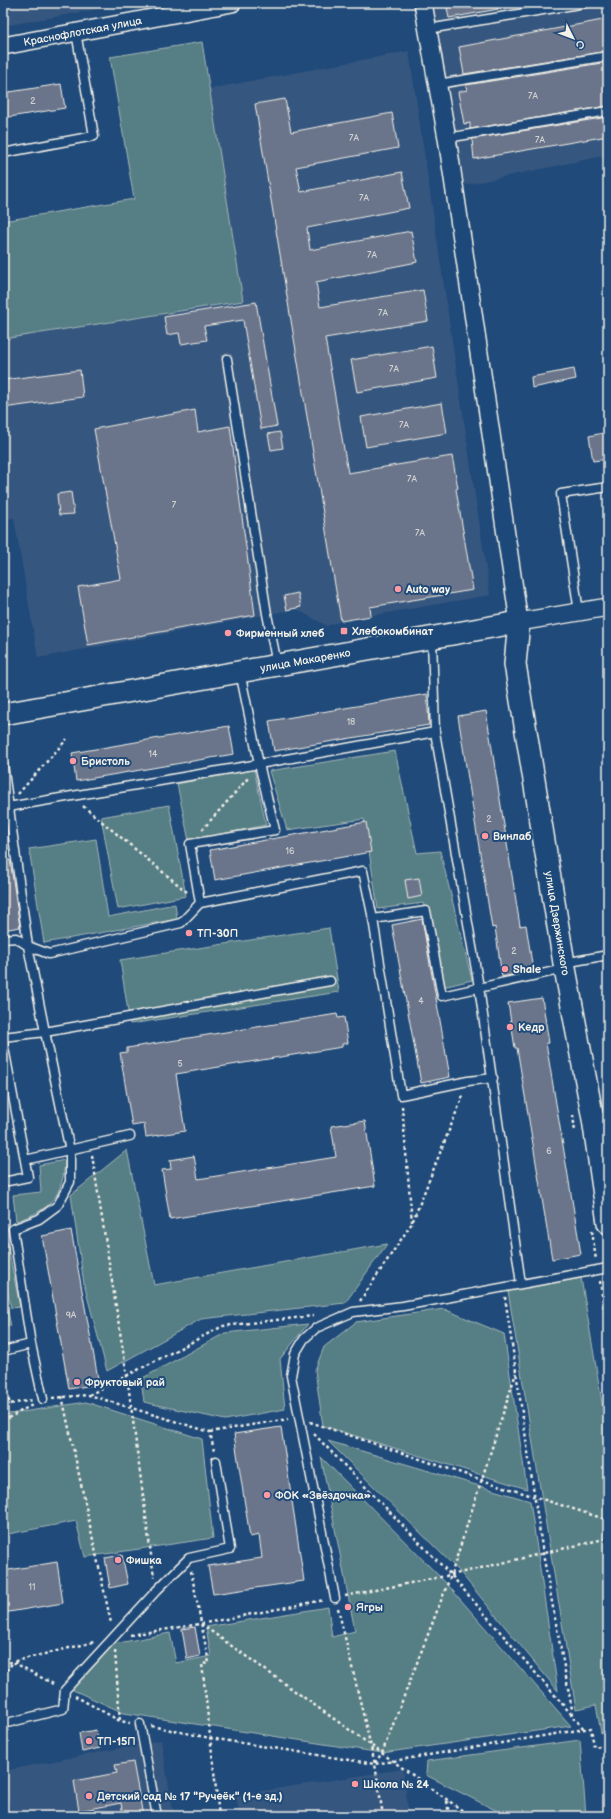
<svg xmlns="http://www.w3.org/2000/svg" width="611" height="1819" font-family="'Balsamiq Sans',sans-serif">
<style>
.built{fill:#36577f}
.green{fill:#567e85;stroke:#a5b8b6}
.building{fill:#6b758b;stroke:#f4f1e8}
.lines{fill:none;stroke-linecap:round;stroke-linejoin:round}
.service-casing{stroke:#f4f1e8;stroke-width:11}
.minor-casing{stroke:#f4f1e8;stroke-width:20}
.tertiary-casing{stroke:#f4f1e8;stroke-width:24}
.path{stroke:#f4f1e8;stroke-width:2.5;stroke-dasharray:3 3;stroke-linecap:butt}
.service{stroke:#1f4a7a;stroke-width:8}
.minor{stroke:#1f4a7a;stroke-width:17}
.tertiary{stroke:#1f4a7a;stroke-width:21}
.poi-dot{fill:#ff9aa2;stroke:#1f4a7a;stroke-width:1.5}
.labels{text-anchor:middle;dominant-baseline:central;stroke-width:4;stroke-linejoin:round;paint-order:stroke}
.number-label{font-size:9px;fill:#d2d2d1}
.street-label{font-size:11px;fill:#f4f1e8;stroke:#1f4a7a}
.poi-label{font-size:11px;font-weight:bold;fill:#f4f1e8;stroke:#1f4a7a;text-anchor:start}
</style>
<rect width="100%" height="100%" fill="#1f4a7a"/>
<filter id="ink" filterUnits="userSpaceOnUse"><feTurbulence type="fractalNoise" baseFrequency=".025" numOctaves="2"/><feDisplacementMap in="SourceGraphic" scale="8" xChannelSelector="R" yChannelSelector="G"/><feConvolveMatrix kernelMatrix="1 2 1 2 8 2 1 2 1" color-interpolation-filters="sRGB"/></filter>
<g filter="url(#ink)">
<!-- built -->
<path class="built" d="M17 3H133L3 26V5Z
M429 3H608V155L465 185Z
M409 51 490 595 341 621 327 626 296 609 38 658 14 518 3 519V339L243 300 209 89Z
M161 1740 174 1816H11L3 1771Z
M403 1769 409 1816H239L236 1795Z"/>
<!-- green -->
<path class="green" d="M202 42 243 301 3 339V221L134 199 110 57Z
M395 751 417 853 440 851 472 980 443 987 423 903 378 909 364 819 287 830 269 771Z
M254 769 266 825 189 841 177 784Z
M169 805 186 896 118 909 101 817Z
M96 839 108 917 175 904 177 919 44 943 29 849Z
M329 928 339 992 130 1024 120 960Z
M127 1150 154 1285 387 1244 345 1303 201 1319 107 1371 84 1284 71 1195Z
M65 1160C63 1197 50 1210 16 1221L13 1195 41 1192 39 1165Z
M7 1242 20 1307 11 1308 6 1284H3V1243Z
M581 1278 608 1438V1731L601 1733 596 1705 576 1709 508 1291Z
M3 1292 11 1326 3 1328Z
M444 1309 504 1334 527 1489 323 1426 315 1370 324 1347 356 1322Z
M308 1324 280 1359 285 1409 225 1420 144 1402 141 1379 225 1333Z
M86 1402 202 1439 213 1538 85 1557 76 1521 3 1535V1415Z
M328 1441 530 1501 558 1691 459 1571Z
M321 1457 446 1583 571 1726 382 1753 124 1713 71 1689 103 1646 170 1633 176 1663 211 1656 206 1627 328 1607 332 1637 355 1631Z
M580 1740 586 1816H507L426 1775 427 1761Z"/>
<!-- building -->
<path class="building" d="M446 3H497L498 9 449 18Z
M608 19V51L464 74 459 47Z
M608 62V106L470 129V123L464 124 458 92 467 90 466 85Z
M61 84 65 108 3 118V93Z
M285 99 291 132 392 113 398 148 296 167 301 192 402 172 409 208 307 228 310 250 411 231 417 262 316 282 320 307 423 290 428 321 325 338 348 473 452 456 458 488 456 489 473 590 370 607 371 616 341 621 255 104Z
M608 117V136L474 159 472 139Z
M256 302 277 426 261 429 243 320 204 326 207 340 181 344 179 333 167 335 164 317Z
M432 346 437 378 357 392 351 360Z
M574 369 576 379 532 388 531 377Z
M80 370 83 397 3 408V380Z
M442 403 447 433 366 447 361 417Z
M195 410 198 432 230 426 255 615 88 645 78 587 121 579 94 429Z
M280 432 283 448 271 450 268 434Z
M608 432V459L593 461 589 436Z
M71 492 74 514 59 515 57 494Z
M298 593 301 607 287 610 284 596Z
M427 694 429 725 274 751 269 721Z
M486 711 520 926 526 925 533 970 502 977 495 927 492 928 458 716Z
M229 726 234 754 76 781 72 753Z
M366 822 371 852 215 880 210 850Z
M3 860H10L20 927 3 930Z
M419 878 422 896 408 899 405 880Z
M422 919 450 1077 421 1083 392 925Z
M542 998 549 1043H546L581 1254 552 1259 517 1048H515L508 1003Z
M337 1014 338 1018 344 1017 348 1043 342 1044V1047L176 1074 185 1131 146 1137 144 1124 132 1126 120 1053 127 1052V1048Z
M365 1121 375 1186 170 1219 162 1170 171 1169 170 1160 194 1156 198 1179 336 1157 331 1126Z
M71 1230 99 1384 69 1389 42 1236Z
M281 1427 304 1581 213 1594 208 1566 262 1558 259 1535 250 1537 234 1434Z
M122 1555 128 1584 110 1588 105 1558Z
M57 1562 63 1603 3 1613V1571Z
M195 1627 200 1656 187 1659 182 1629Z
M96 1730 100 1748 82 1752 79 1733Z
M133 1762 143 1816H123L121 1803 79 1811 74 1781 117 1773 115 1765Z"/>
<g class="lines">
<!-- service casing -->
<g class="service-casing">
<path id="service" d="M428 29 585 3
M438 84 608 56
M447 138 608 111
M3 153 94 136 76 32
M227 359 267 614 277 664
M579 612 561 494 608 487
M432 638 435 732 479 987 521 1284
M3 764 28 946 45 1032 3 1037
M8 807 259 764 435 732
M200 903 190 844 275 830 259 764 240 672
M3 939 16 938 28 946 49 954 181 923 200 903 363 871 373 919
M564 963 608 955
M3 1042 28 1177 3 1182
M493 1078 468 1081 401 1095 373 919 426 911 442 996 564 969
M593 1119 608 1116
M25 1160 130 1136
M31 1344 43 1399
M3 1351 31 1344 13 1229 39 1219 58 1205 70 1182V1151L45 1032 330 981
M335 1598 291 1376 295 1354 304 1339 316 1328 353 1312 403 1306 608 1268
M3 1724 63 1709 65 1690 156 1591 189 1558 230 1549 216 1461
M140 1724 157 1816"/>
</g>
<!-- minor casing -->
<g class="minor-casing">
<g id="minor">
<path d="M423 3 447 138 519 622 608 607"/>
<path id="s1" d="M3 46 232 3"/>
</g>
</g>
<!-- tertiary casing -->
<g class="tertiary-casing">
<g id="tertiary">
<path id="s2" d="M3 714 519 622 515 664 564 963 593 1119 608 1223"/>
</g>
</g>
<!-- path -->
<path class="path" d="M18 794 67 739
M83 806 187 892
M202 830 249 777
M402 1106 412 1222
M573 1115 575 1132
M92 1155 127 1376 154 1577
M592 1231 596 1260
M600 1281 608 1335
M505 1297 543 1554 574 1720
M360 1301 412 1223 464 1093
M3 1382 10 1404 33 1400
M89 1395 223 1326 313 1316
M62 1396 111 1623
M52 1398 89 1395 210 1432 214 1451
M3 1406 10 1404
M3 1421 34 1404
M310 1422 482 1480 608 1520
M210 1432 288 1419
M314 1434 451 1575 584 1729
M191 1571 209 1663 202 1664 219 1816
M345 1596 451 1575 608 1538
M338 1608 375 1764 383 1816
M201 1624 470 1816
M130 1635 200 1624 324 1600
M115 1651 120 1721
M3 1664 94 1642
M3 1676 13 1662 55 1685
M75 1696 120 1721 130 1723
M151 1726 210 1738 375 1764 591 1728 594 1747 608 1745
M375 1763 382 1753 451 1575 516 1373
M447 1801 449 1816"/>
<!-- service -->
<use href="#service" class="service"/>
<!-- minor -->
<use href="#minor" class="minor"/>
<!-- tertiary -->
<use href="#tertiary" class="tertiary"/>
</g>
</g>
<!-- markers -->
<g class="poi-dot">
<circle cx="398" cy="589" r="4"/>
<rect x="340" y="627" width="8" height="8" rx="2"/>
<circle cx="228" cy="633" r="4"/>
<circle cx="73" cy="761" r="4"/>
<circle cx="485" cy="836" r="4"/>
<circle cx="189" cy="933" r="4"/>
<circle cx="505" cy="969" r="4"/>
<circle cx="510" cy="1027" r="4"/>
<circle cx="77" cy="1382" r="4"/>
<circle cx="267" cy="1495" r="4"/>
<circle cx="118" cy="1560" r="4"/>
<circle cx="348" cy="1607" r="4"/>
<circle cx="89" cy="1741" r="4"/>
<circle cx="355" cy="1784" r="4"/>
<circle cx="89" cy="1796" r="4"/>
</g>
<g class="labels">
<!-- number labels -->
<g class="number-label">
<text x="533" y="96">7А</text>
<text x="33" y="101">2</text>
<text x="354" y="138">7А</text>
<text x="540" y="140">7А</text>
<text x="364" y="198">7А</text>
<text x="372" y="255">7А</text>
<text x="383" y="313">7А</text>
<text x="394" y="369">7А</text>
<text x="404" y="425">7А</text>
<text x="412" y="479">7А</text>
<text x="174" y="505">7</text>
<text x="420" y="533">7А</text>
<text x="351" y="722">18</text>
<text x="153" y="754">14</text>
<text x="489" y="819">2</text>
<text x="290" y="851">16</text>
<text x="514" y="951">2</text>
<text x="421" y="1001">4</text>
<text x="180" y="1064">5</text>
<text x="549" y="1151">6</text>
<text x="71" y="1315">9А</text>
<text x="32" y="1587">11</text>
</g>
<!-- street labels -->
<g class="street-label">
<text stroke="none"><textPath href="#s1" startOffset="81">Краснофлотская улица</textPath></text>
<text stroke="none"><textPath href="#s2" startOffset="307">улица Макаренко</textPath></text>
<text stroke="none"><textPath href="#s2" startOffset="829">улица Дзержинского</textPath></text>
</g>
<!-- poi labels -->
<g class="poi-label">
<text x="406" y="589">Auto way</text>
<text x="352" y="631">Хлебокомбинат</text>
<text x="236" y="633">Фирменный хлеб</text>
<text x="81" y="761">Бристоль</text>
<text x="493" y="836">Винлаб</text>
<text x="197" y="933">ТП-30П</text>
<text x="513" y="969">Shale</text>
<text x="518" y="1027">Кедр</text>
<text x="85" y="1382">Фруктовый рай</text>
<text x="275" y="1495">ФОК «Звёздочка»</text>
<text x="126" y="1560">Фишка</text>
<text x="356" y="1607">Ягры</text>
<text x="97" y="1741">ТП-15П</text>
<text x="363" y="1784">Школа № 24</text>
<text x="97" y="1796">Детский сад № 17 "Ручеёк" (1-е зд.)</text>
</g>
</g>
<!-- margin -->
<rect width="611" height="1819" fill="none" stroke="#1f4a7a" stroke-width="16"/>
<rect x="8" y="8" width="595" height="1803" fill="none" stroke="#f4f1e8" stroke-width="1.5" filter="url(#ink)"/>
<!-- north arrow -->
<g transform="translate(573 38) rotate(132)" stroke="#1f4a7a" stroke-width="3" paint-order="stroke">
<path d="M0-3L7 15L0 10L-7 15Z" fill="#f4f1e8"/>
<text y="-6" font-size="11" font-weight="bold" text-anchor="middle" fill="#f4f1e8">С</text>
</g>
</svg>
